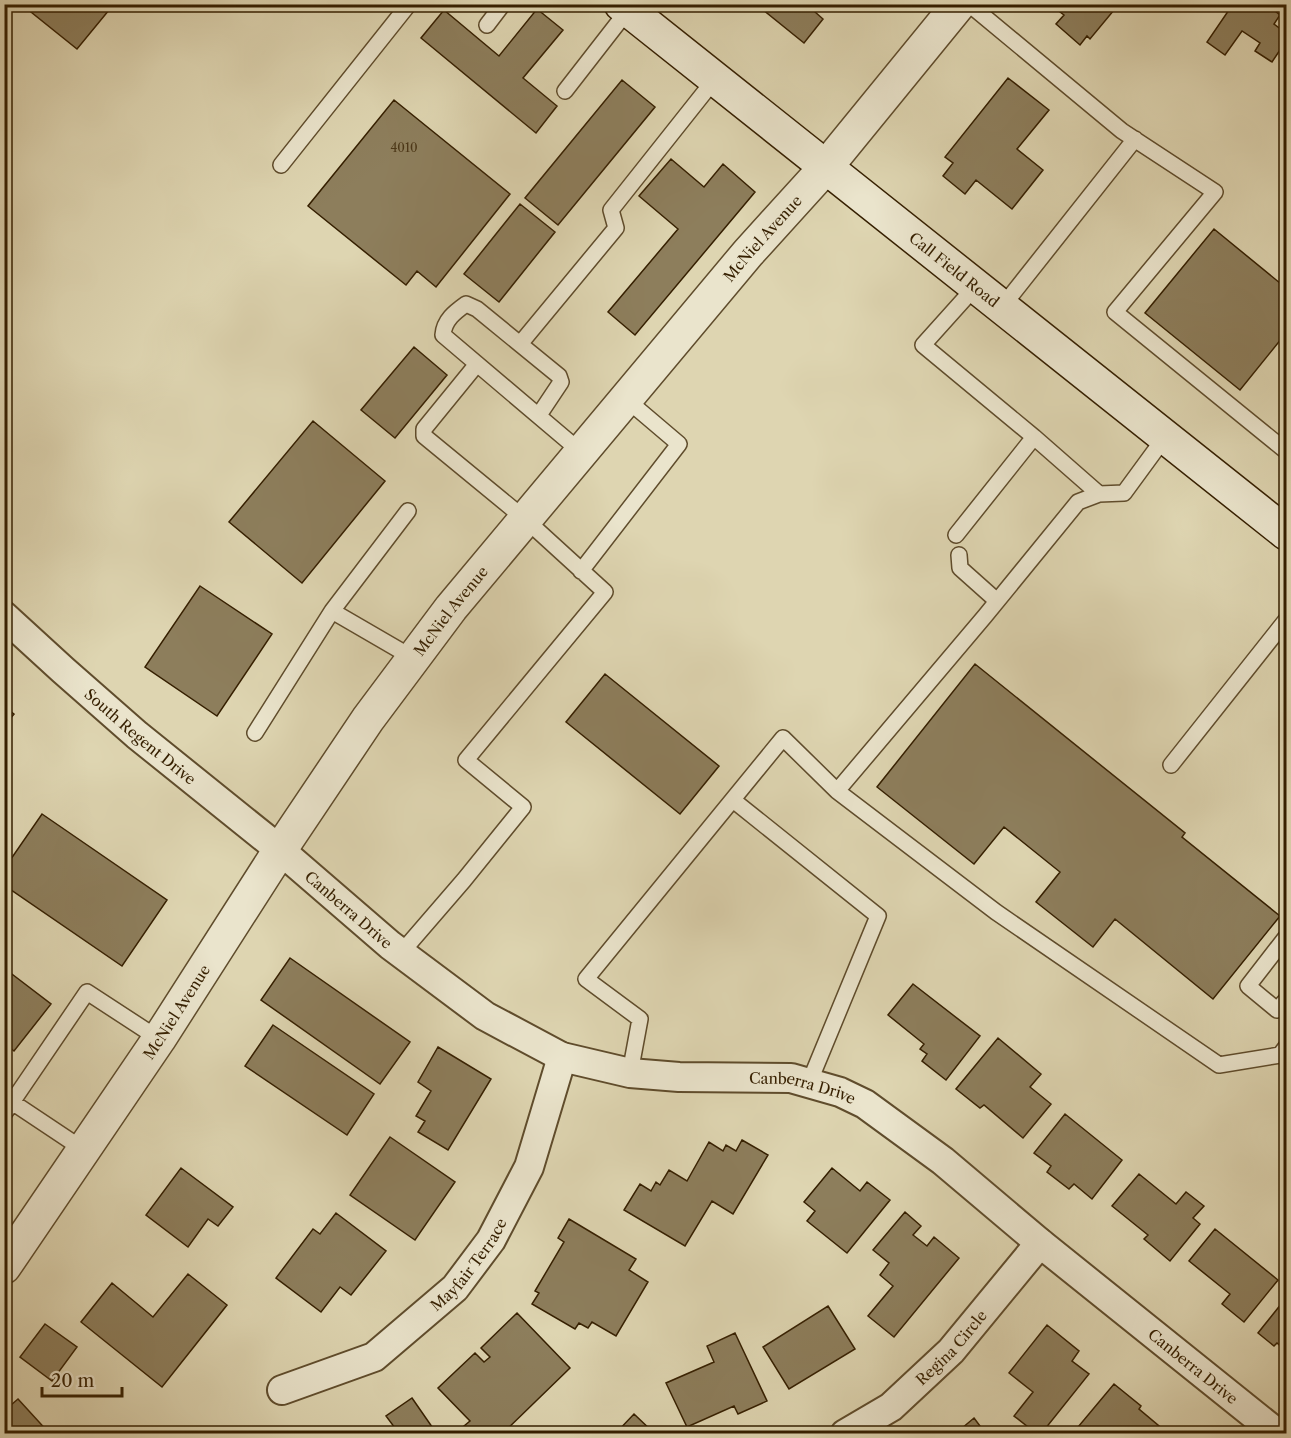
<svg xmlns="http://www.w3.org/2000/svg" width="1291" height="1438" font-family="'Libre Caslon Text',serif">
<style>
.building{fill:#8d7e5c;stroke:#351f00;stroke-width:1.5}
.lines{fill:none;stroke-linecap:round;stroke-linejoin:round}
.service-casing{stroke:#5f4c2c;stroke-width:18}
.minor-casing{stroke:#5f4c2c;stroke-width:32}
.tertiary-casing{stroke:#5f4c2c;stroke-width:36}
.secondary-casing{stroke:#351f00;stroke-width:36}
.service{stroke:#eae4cc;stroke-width:15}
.minor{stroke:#eae4cc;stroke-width:28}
.tertiary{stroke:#eae4cc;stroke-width:33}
.secondary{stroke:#eae4cc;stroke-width:33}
.labels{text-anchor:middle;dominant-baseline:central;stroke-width:4.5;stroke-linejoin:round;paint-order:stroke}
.number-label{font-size:12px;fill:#4b3717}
.street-label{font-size:15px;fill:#351f00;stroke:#eae4cc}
</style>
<rect width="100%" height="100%" fill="#ded5b1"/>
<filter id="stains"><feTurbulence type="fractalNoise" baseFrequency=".00333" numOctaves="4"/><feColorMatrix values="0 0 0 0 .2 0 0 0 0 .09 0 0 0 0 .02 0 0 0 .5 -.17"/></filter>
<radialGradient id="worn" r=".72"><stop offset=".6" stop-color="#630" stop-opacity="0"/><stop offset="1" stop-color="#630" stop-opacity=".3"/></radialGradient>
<!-- building -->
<path class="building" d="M21 4H114L77 49Z
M766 4H806L823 19 804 43 762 9Z
M1053 4H1119L1090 39 1087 36 1080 45 1056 24 1064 15 1052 6Z
M1233 4H1266L1280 15 1274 24 1286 33V41L1272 62 1255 51 1260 43 1242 31 1225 55 1207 42Z
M537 9 563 30 523 78 557 106 536 133 421 38 444 10 499 56Z
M1008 78 1049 110 1017 149 1043 170 1012 209 976 180 965 194 943 176 953 163 945 157Z
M622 80 655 107 558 225 525 198Z
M394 100 510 194 436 287 417 271 406 285 308 206Z
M671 159 704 187 723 164 755 192 635 335 608 312 678 229 639 196Z
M520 204 555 232 499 302 464 274Z
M1214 229 1286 288V333L1240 390 1145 313Z
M414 347 447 375 395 438 361 410Z
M313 421 385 481 302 583 229 522Z
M200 586 272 634 217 716 145 667Z
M975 664 1185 833 1182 837 1280 916 1213 999 1115 919 1093 947 1036 902 1060 872 1004 827 974 864 877 787Z
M605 674 719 766 680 814 566 722Z
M4 706 14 714 4 726Z
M42 814 167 900 122 966 4 885V869Z
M290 958 410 1042 380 1084 261 1000Z
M4 968 51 1004 14 1051 4 1043Z
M913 984 980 1036 946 1080 922 1061 927 1054 920 1049 924 1044 888 1015Z
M273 1025 374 1094 347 1135 245 1066Z
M998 1038 1041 1074 1030 1087 1051 1104 1023 1138 984 1105 980 1108 956 1089Z
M438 1047 491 1079 448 1150 418 1132 425 1121 416 1116 431 1091 418 1082Z
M1065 1114 1122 1160 1092 1199 1074 1184 1069 1189 1047 1172 1051 1166 1034 1153Z
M390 1137 455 1182 415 1240 350 1195Z
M742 1140 768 1155 733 1214 712 1201 685 1246 624 1210 640 1184 651 1191 656 1182 660 1185 669 1170 687 1181 709 1142 723 1151 726 1145 736 1151Z
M181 1168 233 1207 218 1226 208 1219 188 1247 146 1215Z
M832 1168 860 1191 867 1182 890 1200 847 1253 807 1221 815 1211 804 1202Z
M1139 1174 1176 1204 1186 1192 1204 1206 1193 1218 1200 1224 1170 1261 1144 1239 1148 1235 1112 1206Z
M905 1212 921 1226 913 1235 927 1246 934 1237 959 1258 894 1337 868 1316 893 1286 880 1275 889 1263 873 1250Z
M336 1213 386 1251 351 1295 340 1287 321 1312 276 1278 313 1229 320 1234Z
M569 1219 636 1259 629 1270 648 1282 616 1336 592 1322 588 1328 579 1323 575 1329 532 1304 539 1293 535 1291 564 1242 558 1238Z
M1215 1229 1278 1280 1244 1322 1222 1304 1230 1294 1189 1261Z
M188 1274 227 1305 162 1387 81 1322 112 1283 153 1317Z
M1286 1298V1351L1277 1343 1274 1346 1258 1333Z
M828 1306 855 1349 789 1389 763 1347Z
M517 1313 570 1368 502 1434H472L464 1426 470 1421 438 1388 475 1353 484 1362 490 1357 481 1348Z
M45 1324 77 1347 52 1381 20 1357Z
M1047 1325 1079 1351 1072 1361 1089 1374 1041 1434H1037L1014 1416 1033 1392 1009 1373Z
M735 1333 767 1401 738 1414 734 1406 687 1427 666 1383 714 1362 707 1346Z
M1114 1384 1141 1406 1139 1409 1165 1431 1163 1434 1073 1433Z
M412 1398 437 1434H386L395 1428 386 1416Z
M18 1399 50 1434H4V1411Z
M634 1414 655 1434H615Z
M974 1418 986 1434H955Z"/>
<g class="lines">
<!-- service casing -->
<g class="service-casing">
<path id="service" d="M969 4 1122 131 1215 192 1115 312 1286 451
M487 25 503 4
M565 91 628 10
M281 165 409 4
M976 286 923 345 1034 437 1099 494
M1002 307 1135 139
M520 344 616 228 611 210 715 79
M539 415 561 382 559 376 477 309 466 304C455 312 444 320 443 335L581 452
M956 535 1034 437
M959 555 960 568 997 601
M581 571 679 444 626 399
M332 611 408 511
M255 733 332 611 413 658
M1171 765 1286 620
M837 791 996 912 1219 1065 1280 1055 1286 1047
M733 800 878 916 809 1083
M1286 937 1248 986 1277 1010 1286 1000
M401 953 464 880 523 807 466 760 605 592 525 519 424 436V429L477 364
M630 1073 640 1019 586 979 783 738 837 791 985 616 1078 502 1099 494 1124 493 1165 437
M12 1102 84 1150
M4 1114 87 992 159 1039"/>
</g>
<!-- minor casing -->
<g class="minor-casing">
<g id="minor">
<path id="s1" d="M4 616 63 670 137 735 280 850 390 945 485 1016 562 1057 630 1073 679 1077 791 1078 840 1092 865 1104 943 1161 1040 1243 1278 1434"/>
<path id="s2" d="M282 1390 374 1357 455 1288 491 1240 529 1167 562 1057"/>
<path id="s3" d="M845 1434 891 1407 951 1351 1040 1243"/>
</g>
</g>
<!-- tertiary casing -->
<g class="tertiary-casing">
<g id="tertiary">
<path id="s4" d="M4 1267 159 1039 280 850 368 719 451 608 748 253 826 167 959 4"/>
</g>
</g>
<!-- secondary casing -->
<g class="secondary-casing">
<g id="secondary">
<path id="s5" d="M621 4 1286 533"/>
</g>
</g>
<!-- service -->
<use href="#service" class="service"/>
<!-- minor -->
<use href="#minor" class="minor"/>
<!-- tertiary -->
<use href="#tertiary" class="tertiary"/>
<!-- secondary -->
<use href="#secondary" class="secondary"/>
</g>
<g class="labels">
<!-- number labels -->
<g class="number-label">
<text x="404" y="147">4010</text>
</g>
<!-- street labels -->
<g class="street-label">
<text stroke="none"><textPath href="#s4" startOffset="1280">McNiel Avenue</textPath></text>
<text stroke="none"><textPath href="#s5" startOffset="426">Call Field Road</textPath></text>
<text stroke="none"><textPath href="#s4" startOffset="794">McNiel Avenue</textPath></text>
<text stroke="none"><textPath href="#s1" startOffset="182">South Regent Drive</textPath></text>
<text stroke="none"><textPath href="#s1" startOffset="453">Canberra Drive</textPath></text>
<text stroke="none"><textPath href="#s4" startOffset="308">McNiel Avenue</textPath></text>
<text stroke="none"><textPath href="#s1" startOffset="957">Canberra Drive</textPath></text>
<text stroke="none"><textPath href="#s2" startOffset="231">Mayfair Terrace</textPath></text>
<text stroke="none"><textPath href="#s3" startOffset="138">Regina Circle</textPath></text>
<text stroke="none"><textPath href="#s1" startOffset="1443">Canberra Drive</textPath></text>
</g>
</g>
<!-- margin -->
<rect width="1291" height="1438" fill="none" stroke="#ded5b1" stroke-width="24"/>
<rect x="6" y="6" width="1279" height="1426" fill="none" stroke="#351f00" stroke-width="3"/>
<rect x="12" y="12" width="1267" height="1414" fill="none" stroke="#351f00" stroke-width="1.5"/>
<!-- scale -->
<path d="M42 1387v9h80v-9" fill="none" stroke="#351f00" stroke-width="3"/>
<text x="51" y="1387" font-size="18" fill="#351f00" stroke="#eae4cc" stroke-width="4.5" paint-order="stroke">20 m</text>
<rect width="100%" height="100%" filter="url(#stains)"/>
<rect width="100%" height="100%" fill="url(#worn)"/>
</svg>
